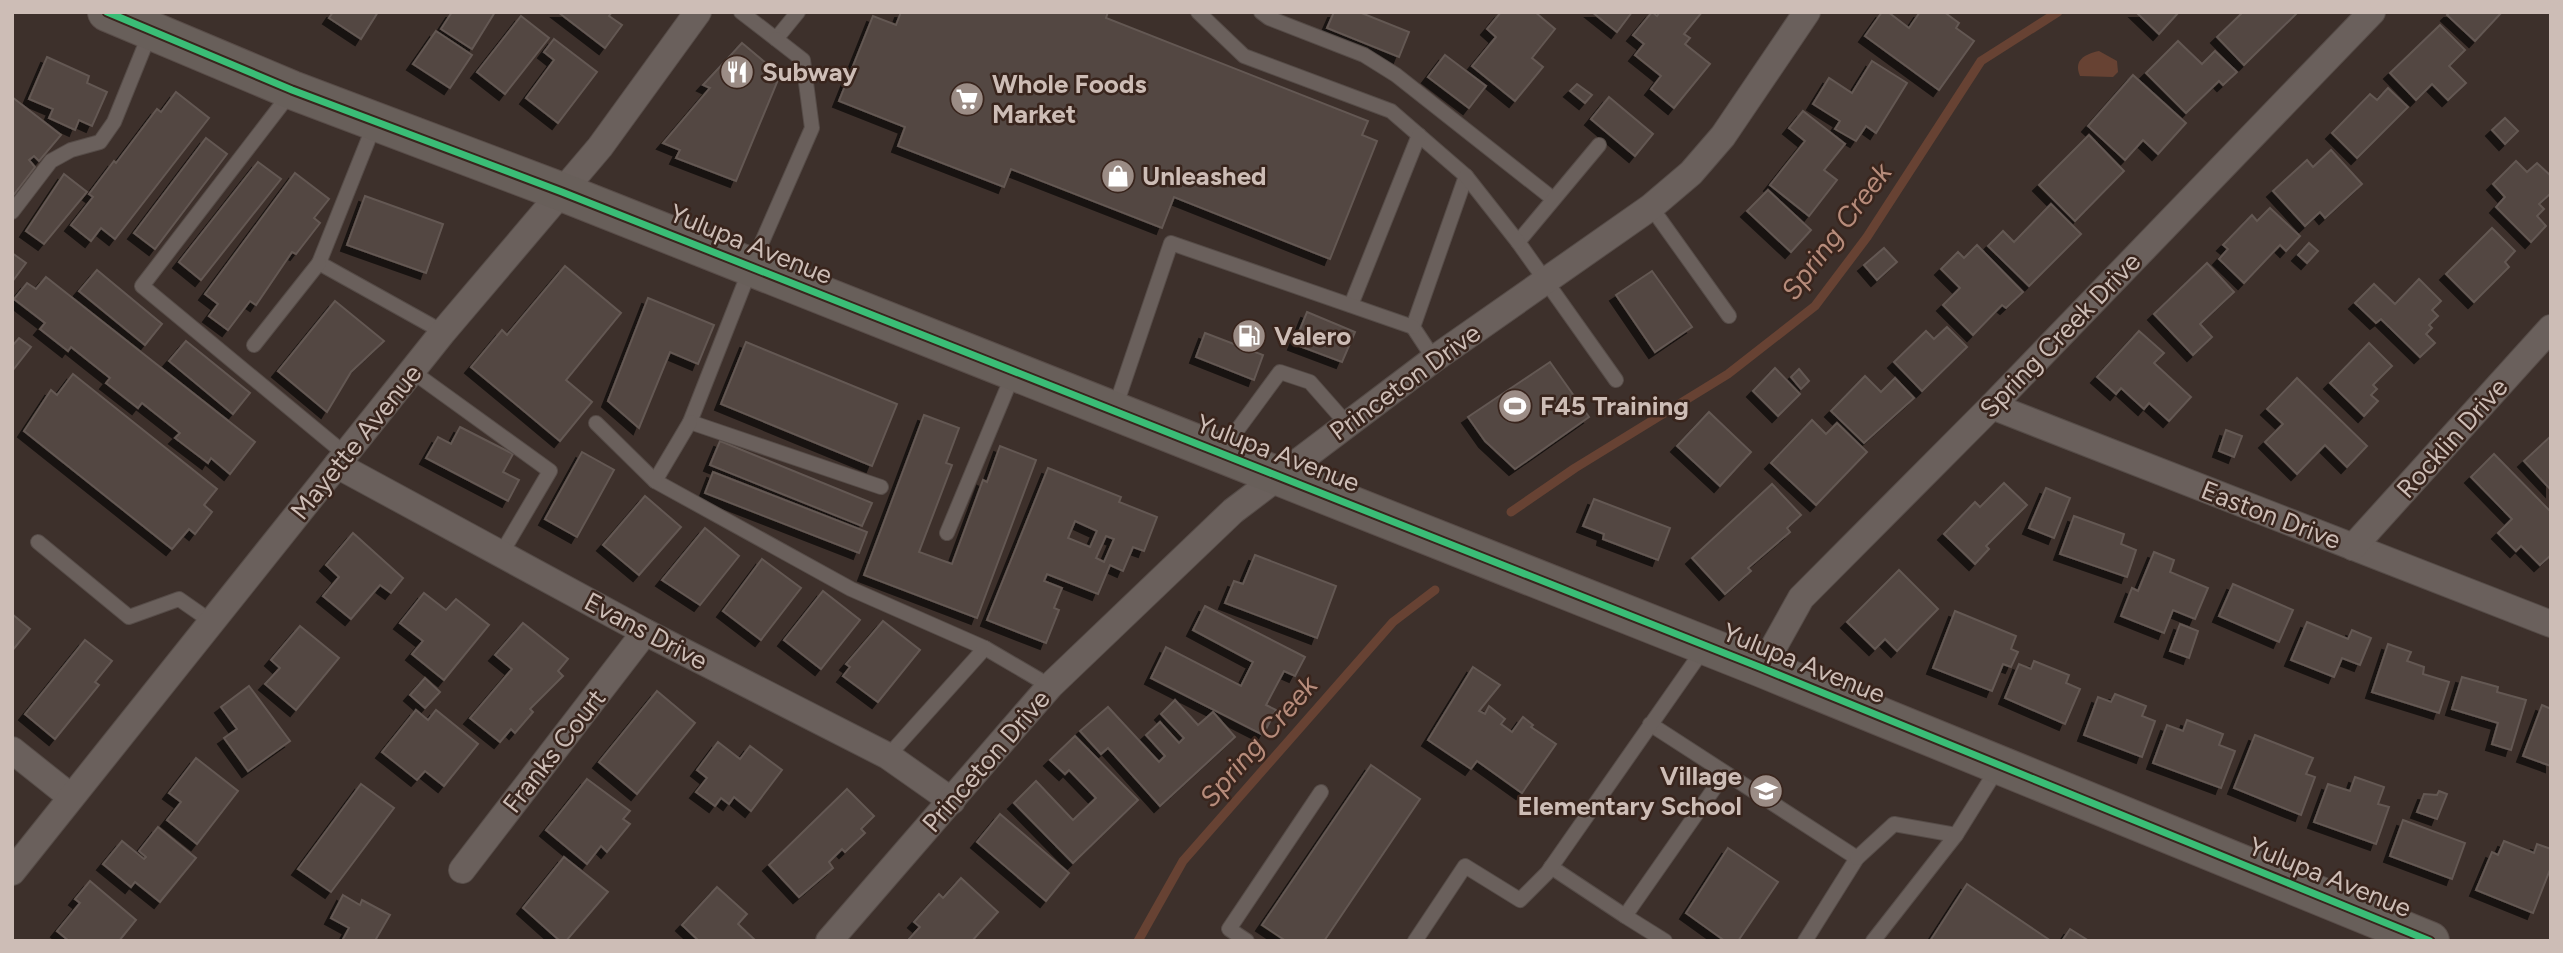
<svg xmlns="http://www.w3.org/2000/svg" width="2563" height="953" viewBox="0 0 2563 953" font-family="Figtree,sans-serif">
<defs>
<filter id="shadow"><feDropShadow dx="-6" dy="6" stdDeviation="0" flood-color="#0009"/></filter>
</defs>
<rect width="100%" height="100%" fill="#3d302b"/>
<path fill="#674233" d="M2099,51L2117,61L2118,72L2113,77L2080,76C2073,60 2085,54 2099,51Z"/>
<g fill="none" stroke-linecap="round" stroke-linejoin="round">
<g stroke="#674233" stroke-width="9">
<polyline points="1511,512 1575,468 1728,374 1815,306 1867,237 1981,61 2058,12"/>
<polyline points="1138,941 1183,861 1393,622 1435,590"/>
</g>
</g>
<g fill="#524642" stroke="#645853" stroke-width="2" fill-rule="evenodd" filter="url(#shadow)">
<polygon points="333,12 378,12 361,39 329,18"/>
<polygon points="452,12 495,12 472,49 441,29"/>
<polygon points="558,12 612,12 609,16 622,25 605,48"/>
<polygon points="901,12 1108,12 1106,18 1368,121 1362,135 1377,141 1330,259 1174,197 1162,228 1011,169 1004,187 898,146 905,127 839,101 873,16 896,25"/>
<polygon points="1334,12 1359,12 1409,32 1399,57 1327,28"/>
<polygon points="1501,12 1535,12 1555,29 1532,58 1543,67 1515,101 1472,66 1496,37 1487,29"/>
<polygon points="1592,12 1632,12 1617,32"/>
<polygon points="1652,12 1657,16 1660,12 1702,12 1684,34 1690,38 1685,44 1710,64 1674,108 1651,89 1661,76 1635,55 1644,44 1633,35"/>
<polygon points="1882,12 1888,12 1909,28 1920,12 1944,12 1959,23 1956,28 1974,41 1939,90 1865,36"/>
<polygon points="2136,12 2179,12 2159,34"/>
<polygon points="2243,12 2296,12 2297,13 2244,65 2217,37"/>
<polygon points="2450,12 2502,12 2475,41 2447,15"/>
<polygon points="521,16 549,38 505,94 477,72"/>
<polygon points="2440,25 2465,50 2449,66 2466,83 2448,100 2432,84 2416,100 2390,73"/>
<polygon points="436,31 472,55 450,88 413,64"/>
<polygon points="554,39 597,72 558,123 526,98 554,60 544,52"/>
<polygon points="2178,41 2202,64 2215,51 2237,72 2223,85 2219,81 2186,113 2146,73"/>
<polygon points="742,43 780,75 736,181 676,158 680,150 663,143 710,88 703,85"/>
<polygon points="1445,55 1486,86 1469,108 1428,77"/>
<polygon points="47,57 89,76 87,83 107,92 92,126 79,120 75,130 49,118 53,109 29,99"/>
<polygon points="1872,61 1907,83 1876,133 1866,126 1856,141 1835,129 1840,121 1813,104 1829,78 1852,93"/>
<polygon points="2133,75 2186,123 2158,154 2143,140 2125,160 2088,126"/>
<polygon points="1577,84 1592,95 1585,103 1570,91"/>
<polygon points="2388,88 2408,107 2357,158 2332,133 2370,94 2377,100"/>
<polygon points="176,92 209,118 115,239 101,228 91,241 71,225 93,197 89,194 114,161 116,163 157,109 161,112"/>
<polygon points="12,97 61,135 39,161 34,156 29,160 35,167 12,197"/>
<polygon points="1609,97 1653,134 1635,156 1591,119"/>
<polygon points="1803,111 1845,144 1824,170 1837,180 1809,216 1770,185 1805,141 1789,128"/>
<polygon points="2505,118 2518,131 2505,144 2492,130"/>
<polygon points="2089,135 2124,171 2075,221 2039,185"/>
<polygon points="206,138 227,154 155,249 134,233"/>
<polygon points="2331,150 2362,184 2325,218 2320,212 2305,226 2273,191 2307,160 2313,167"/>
<polygon points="2516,161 2527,172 2537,163 2551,176 2551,193 2539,204 2544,209 2537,216 2546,226 2531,242 2496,207 2505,197 2493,184"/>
<polygon points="258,162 281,179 201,280 179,262"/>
<polygon points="295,173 329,199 314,218 320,223 296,254 292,252 256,305 250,301 228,330 209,316 218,304 205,294"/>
<polygon points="64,174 87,192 44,244 26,231"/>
<polygon points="1768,190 1811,230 1791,252 1747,211"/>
<polygon points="365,196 443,224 426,273 347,245"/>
<polygon points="2051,204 2081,234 2029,286 1988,246 2003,231 2014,242"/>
<polygon points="2270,208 2300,236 2286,251 2280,245 2244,283 2219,259 2228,249 2223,245 2252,215 2257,221"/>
<polygon points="2492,228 2515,251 2505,262 2509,267 2474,302 2446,274"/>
<polygon points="2309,243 2318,251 2307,263 2298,255"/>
<polygon points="1977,245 2023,292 2006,308 2002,305 1973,335 1943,305 1960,288 1941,269 1958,252 1964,258"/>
<polygon points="1884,248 1897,262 1877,280 1864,265"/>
<polygon points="12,253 26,263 12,282"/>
<polygon points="2207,263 2234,292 2200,324 2212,337 2193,355 2154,314"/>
<polygon points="565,266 621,313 566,380 592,402 560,441 471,367 502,330 507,335"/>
<polygon points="97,270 162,324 145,345 79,291"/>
<polygon points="1652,271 1692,327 1655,352 1616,295"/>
<polygon points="46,277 255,442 230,474 211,458 208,463 175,438 180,433 142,403 138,408 106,383 110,378 71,347 68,351 40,329 45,323 14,299 27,283 36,289"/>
<polygon points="2419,279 2441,301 2432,310 2438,316 2429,325 2432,328 2426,334 2435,343 2420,357 2381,319 2376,323 2355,303 2374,284 2395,304"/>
<polygon points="648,298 714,325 698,364 670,352 639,428 608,401"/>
<polygon points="335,301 384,341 351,372 327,412 278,371"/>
<polygon points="1307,312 1355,332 1342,362 1294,344"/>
<polygon points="1947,327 1967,347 1922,391 1894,362 1926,331 1934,339"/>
<polygon points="2139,331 2164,353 2154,363 2191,397 2169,421 2149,403 2144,409 2121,388 2116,394 2097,377"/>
<polygon points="1205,333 1263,355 1254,380 1196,357"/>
<polygon points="19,338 31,347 13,370 12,346"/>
<polygon points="186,341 250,393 233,414 169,361"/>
<polygon points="746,342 897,404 872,466 721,404"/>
<polygon points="2369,343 2392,366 2373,385 2377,389 2371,395 2378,401 2364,416 2330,383"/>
<polygon points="1550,362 1589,417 1515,469 1485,441 1468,417"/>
<polygon points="1775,368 1800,394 1778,416 1753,391"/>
<polygon points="1799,369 1809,381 1801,389 1791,377"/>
<polygon points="73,374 217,489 204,505 212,512 195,534 189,529 172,549 24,431 51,390 57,395"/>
<polygon points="1865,376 1881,392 1895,378 1914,398 1864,443 1831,411"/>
<polygon points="2297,378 2367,446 2347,467 2325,445 2297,474 2265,442 2283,424 2267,409"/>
<polygon points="1709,412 1751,452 1720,486 1677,446"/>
<polygon points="924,415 959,428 946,463 952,465 919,552 952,564 983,480 987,482 1000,446 1036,460 977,618 864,575"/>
<polygon points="1812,420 1826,434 1837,423 1867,452 1816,505 1771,463"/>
<polygon points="460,427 513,454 503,472 519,480 508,501 426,458 438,437 451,444"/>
<polygon points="2226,430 2242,436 2234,457 2219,451"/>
<polygon points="2551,436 2551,490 2524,461"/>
<polygon points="720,441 872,503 862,526 710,465"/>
<polygon points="582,452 614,470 577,537 545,519"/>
<polygon points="2494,454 2551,512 2551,555 2540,565 2521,546 2516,551 2498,533 2512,519 2471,477"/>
<path d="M1048,468L1121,497L1119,502L1157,517L1144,551L1133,547L1123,571L1110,565L1098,594L1047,574L1044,581L1062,588L1054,608L1059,610L1046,643L987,620ZM1075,521L1097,531L1090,547L1068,538ZM1106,536L1114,539L1104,562L1096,558Z"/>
<polygon points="713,472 867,532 859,553 705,493"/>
<polygon points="2004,483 2027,505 1986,546 1989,549 1975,564 1944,534 1975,502 1980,507"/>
<polygon points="1772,484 1801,515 1787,528 1790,532 1748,568 1751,571 1725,594 1692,558"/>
<polygon points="2046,488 2070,498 2054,538 2029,528"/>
<polygon points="645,496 681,527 639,575 603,545"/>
<polygon points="1594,499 1670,528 1658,560 1603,539 1604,534 1583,526"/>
<polygon points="2074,516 2124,534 2121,544 2136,550 2127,577 2060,554"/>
<polygon points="705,528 739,556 700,605 662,580"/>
<polygon points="353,533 403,578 391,593 380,585 351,619 323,596 339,577 326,565"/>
<polygon points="2154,552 2174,560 2170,572 2208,588 2195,619 2173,610 2164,633 2121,616 2132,588 2138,591"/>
<polygon points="1255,555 1336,586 1317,638 1225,603 1234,581 1243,584"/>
<polygon points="762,559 801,588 761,640 723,611"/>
<polygon points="1899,570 1938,609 1897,651 1885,639 1875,649 1847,622"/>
<polygon points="2233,584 2293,610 2279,642 2219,616"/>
<polygon points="823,591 860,620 821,669 784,640"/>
<polygon points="424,593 446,610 456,599 489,625 444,680 412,654 423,641 400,623"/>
<polygon points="1205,606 1305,657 1295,676 1284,671 1266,705 1276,710 1263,735 1151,678 1166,647 1241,686 1253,662 1193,630"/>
<polygon points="1955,611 2016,636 2011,649 2018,652 2011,667 2003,664 1992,691 1933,668"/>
<polygon points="12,614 30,629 12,651"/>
<polygon points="883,621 920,650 878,702 843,676 850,667 846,664"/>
<polygon points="2307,622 2348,639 2352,630 2371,638 2360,665 2342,658 2334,677 2291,660"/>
<polygon points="523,623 568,659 558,671 563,676 530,709 533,712 515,733 511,729 500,742 470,718 512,669 495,655"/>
<polygon points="2180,624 2198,631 2189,658 2170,651"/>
<polygon points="300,626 339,658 296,710 265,684 280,668 271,660"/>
<polygon points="85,640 112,661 95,682 99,685 55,739 25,714"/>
<polygon points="2388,644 2411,652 2407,661 2424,667 2423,674 2449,682 2439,713 2372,692"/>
<polygon points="2034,661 2069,675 2066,683 2080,689 2065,724 2005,698 2019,664 2031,669"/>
<polygon points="1473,667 1500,685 1479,711 1485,714 1489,706 1505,719 1501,724 1512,732 1523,717 1533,725 1531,727 1556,744 1522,793 1477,761 1471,769 1428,740"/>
<polygon points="2462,677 2498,687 2497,692 2526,700 2511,750 2492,744 2498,723 2452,709"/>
<polygon points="425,678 440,692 425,708 410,695"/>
<polygon points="249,686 290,741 248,771 224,738 237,729 221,707"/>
<polygon points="657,691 695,723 637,794 599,762"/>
<polygon points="2115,694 2146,706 2142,716 2155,721 2142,757 2084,735 2098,697 2111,702"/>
<polygon points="1175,700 1198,725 1213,712 1235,737 1160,806 1108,748 1101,754 1080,731 1108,707 1159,762 1165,756 1146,735 1160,722 1179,743 1184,738 1161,714"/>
<polygon points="2542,705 2551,709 2551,766 2523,756"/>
<polygon points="416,710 428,720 436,710 478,744 444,786 425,771 417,780 382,752"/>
<polygon points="2187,720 2223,734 2219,745 2235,751 2221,788 2153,763 2167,725 2183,731"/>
<polygon points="2255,735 2313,758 2306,774 2315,777 2301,815 2234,788"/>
<polygon points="1075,736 1138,800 1073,863 1014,803 1036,781 1073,820 1096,798 1069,770 1065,774 1050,760"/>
<polygon points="718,742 740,759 750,746 782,770 751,811 734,797 729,804 721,798 715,806 696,792 707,778 697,770"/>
<polygon points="196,758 238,791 197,844 167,820 181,802 169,793"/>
<polygon points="1371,765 1420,799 1324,941 1286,941 1262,925"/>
<polygon points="2355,777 2384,787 2378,804 2389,807 2376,844 2314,822 2328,784 2350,791"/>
<polygon points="587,779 630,811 623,819 630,824 607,852 601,846 587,864 546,830"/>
<polygon points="361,784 394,808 331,892 298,869"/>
<polygon points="847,789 874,816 861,829 865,833 845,852 842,849 829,862 833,868 799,897 769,865"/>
<polygon points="2439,791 2447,794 2437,819 2417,812 2424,794 2437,795"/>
<polygon points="1000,814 1069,873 1046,901 977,842"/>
<polygon points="2403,820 2465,843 2452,879 2390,856"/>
<polygon points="158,827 196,858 160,902 135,882 131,887 103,864 122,841 144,859 146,857 139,851"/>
<polygon points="2504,841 2534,853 2537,844 2551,849 2551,867 2533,913 2476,890 2492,852 2498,855"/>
<polygon points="1728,848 1778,882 1738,941 1725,941 1686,913"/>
<polygon points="564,857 608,892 566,941 560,941 523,908"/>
<polygon points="961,878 998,912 972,941 907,941 920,927 914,922 939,894 943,898"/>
<polygon points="90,881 136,920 119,941 69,941 57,931 80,903 75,899"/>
<polygon points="1967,884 2051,941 1930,941"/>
<polygon points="717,887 747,914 738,924 756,941 699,941 682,925"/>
<polygon points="343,895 360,905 362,900 390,915 376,939 379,941 342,941 349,928 331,918"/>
<polygon points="2070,929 2089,941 2062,941"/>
</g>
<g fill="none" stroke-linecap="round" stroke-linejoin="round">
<g stroke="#564c48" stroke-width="16">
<g id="lane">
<polyline points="741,12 776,39 798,12"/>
<polyline points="1198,12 1244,56 1391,111 1466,176 1413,327 1434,359"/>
<polyline points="1261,12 1269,18 1364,55 1396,75 1552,198"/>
<polyline points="776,39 803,60 812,128 751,267 690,422 881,487"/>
<polyline points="292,91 142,286 345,454"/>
<polyline points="375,123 319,263 443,332"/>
<polyline points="1599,145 1518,242 1616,380"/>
<polyline points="1466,176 1518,242"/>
<polyline points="1651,207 1729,316"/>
<polyline points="12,212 51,161 71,150 100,142 114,122 150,33"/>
<polyline points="1351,305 1419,135"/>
<polyline points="254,345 319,263"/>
<polyline points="413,372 550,471 501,554"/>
<polyline points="1114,411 1171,243 1413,327"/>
<polyline points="690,422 655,481 851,589 985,648 1050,686"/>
<polyline points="596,423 655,481"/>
<polyline points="1221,452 1280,372 1310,382 1347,424"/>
<polyline points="947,533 1014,372"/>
<polyline points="38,542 129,617 179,599 212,622"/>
<polyline points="1650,724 1857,858 1805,941"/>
<polyline points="888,756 985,648"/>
<polyline points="1857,858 1894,824 1956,835"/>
<polyline points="1551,867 1625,916 1725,773"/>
<polyline points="1625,916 1665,941"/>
<polyline points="1247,941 1229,929 1321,792"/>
<polyline points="1415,941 1465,866 1520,900 1547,873 1705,647"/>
<polyline points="1873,941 1956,835 1999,766"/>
</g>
</g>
<g stroke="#564c48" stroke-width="28">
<g id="street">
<polyline points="1992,406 2551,624"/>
<polyline points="337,465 645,632 888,756 952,801"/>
<polyline points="2353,547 2551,328"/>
<polyline points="1762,668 1801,598 1992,406 2372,12"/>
<polyline points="12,750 71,797"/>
<polyline points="462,870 645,632"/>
<polyline points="12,872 443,332 600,147 698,12"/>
<polyline points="829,941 1050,686 1233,511 1434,359 1651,207 1691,173 1723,136 1807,12"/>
</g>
</g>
<g stroke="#594d49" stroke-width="40">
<polyline id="secondary" points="107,12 292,90 562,192 1762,668 2430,941"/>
</g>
<use href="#lane" stroke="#6a605c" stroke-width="14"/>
<use href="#street" stroke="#6a605c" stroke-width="26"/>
<use href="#secondary" stroke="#685f5a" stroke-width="38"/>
<g stroke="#39251d" stroke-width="11">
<polyline id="cycleway" points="107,12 292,90 562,192 1762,668 2430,941"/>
</g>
<use href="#cycleway" stroke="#3abd76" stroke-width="7"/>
</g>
<defs>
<g id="restaurant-disc" transform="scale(1.75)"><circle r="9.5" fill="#9b8c85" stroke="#39251d"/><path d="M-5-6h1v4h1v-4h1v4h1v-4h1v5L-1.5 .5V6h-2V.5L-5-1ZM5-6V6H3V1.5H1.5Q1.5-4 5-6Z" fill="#fff"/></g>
<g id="supermarket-disc" transform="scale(1.75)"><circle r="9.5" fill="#9b8c85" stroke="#39251d"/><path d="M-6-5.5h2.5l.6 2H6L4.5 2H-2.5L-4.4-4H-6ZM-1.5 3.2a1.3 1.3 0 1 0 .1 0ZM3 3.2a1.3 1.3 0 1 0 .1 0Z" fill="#fff"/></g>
<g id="shop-disc" transform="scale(1.75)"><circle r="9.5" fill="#9b8c85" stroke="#39251d"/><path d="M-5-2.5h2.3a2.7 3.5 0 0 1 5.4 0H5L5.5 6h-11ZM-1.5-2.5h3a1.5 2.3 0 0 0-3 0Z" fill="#fff"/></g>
<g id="fuel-disc" transform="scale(1.75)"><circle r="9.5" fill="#9b8c85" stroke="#39251d"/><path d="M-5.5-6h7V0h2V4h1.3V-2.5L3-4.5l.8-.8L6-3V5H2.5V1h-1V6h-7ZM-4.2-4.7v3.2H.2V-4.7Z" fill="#fff"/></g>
<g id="stadium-disc" transform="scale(1.75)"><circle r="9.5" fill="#9b8c85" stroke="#39251d"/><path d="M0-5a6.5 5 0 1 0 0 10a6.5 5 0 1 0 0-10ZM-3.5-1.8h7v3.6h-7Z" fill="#fff"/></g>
<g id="school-disc" transform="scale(1.75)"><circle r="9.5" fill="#9b8c85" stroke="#39251d"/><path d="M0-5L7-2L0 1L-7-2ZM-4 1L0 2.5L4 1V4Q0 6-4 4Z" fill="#fff"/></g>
</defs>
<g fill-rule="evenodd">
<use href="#restaurant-disc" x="737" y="72"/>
<use href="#supermarket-disc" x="967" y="99"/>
<use href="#shop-disc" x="1118" y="176"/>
<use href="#fuel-disc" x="1249" y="336"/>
<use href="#stadium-disc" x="1515" y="406"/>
<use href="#school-disc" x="1766" y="791"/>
</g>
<g text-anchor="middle" stroke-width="5" stroke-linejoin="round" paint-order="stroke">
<g font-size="26" font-weight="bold" fill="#cdbdb6" stroke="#39251d" text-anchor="start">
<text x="762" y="81">Subway</text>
<text x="992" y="93">Whole Foods<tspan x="992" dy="30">Market</tspan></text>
<text x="1142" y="185">Unleashed</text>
<text x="1274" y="345">Valero</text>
<text x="1540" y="415">F45 Training</text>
<text x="1742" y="785" text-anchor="end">Village<tspan x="1742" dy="30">Elementary School</tspan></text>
</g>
<g font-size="26" fill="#cdbdb6" stroke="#39251d">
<text transform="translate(751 244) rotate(22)" y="9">Yulupa Avenue</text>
<text transform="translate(2060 335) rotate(-46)" y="9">Spring Creek Drive</text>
<text transform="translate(1405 382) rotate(-36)" y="9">Princeton Drive</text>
<text transform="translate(2452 438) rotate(-48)" y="9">Rocklin Drive</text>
<text transform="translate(356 442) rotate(-51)" y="9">Mayette Avenue</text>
<text transform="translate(1278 453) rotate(21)" y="9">Yulupa Avenue</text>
<text transform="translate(2271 515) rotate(21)" y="9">Easton Drive</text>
<text transform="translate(646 631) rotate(28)" y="9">Evans Drive</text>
<text transform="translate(1804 663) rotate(22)" y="9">Yulupa Avenue</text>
<text transform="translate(554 751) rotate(-52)" y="9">Franks Court</text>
<text transform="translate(986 761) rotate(-49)" y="9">Princeton Drive</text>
<text transform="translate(2330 877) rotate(22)" y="9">Yulupa Avenue</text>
</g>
<g font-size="28" font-style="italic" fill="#b78c7b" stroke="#39251d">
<text transform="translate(1836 231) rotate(-53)" y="10">Spring Creek</text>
<text transform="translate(1258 741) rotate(-49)" y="10">Spring Creek</text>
</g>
</g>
<rect width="2563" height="953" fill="none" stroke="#cdbdb6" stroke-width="28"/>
</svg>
